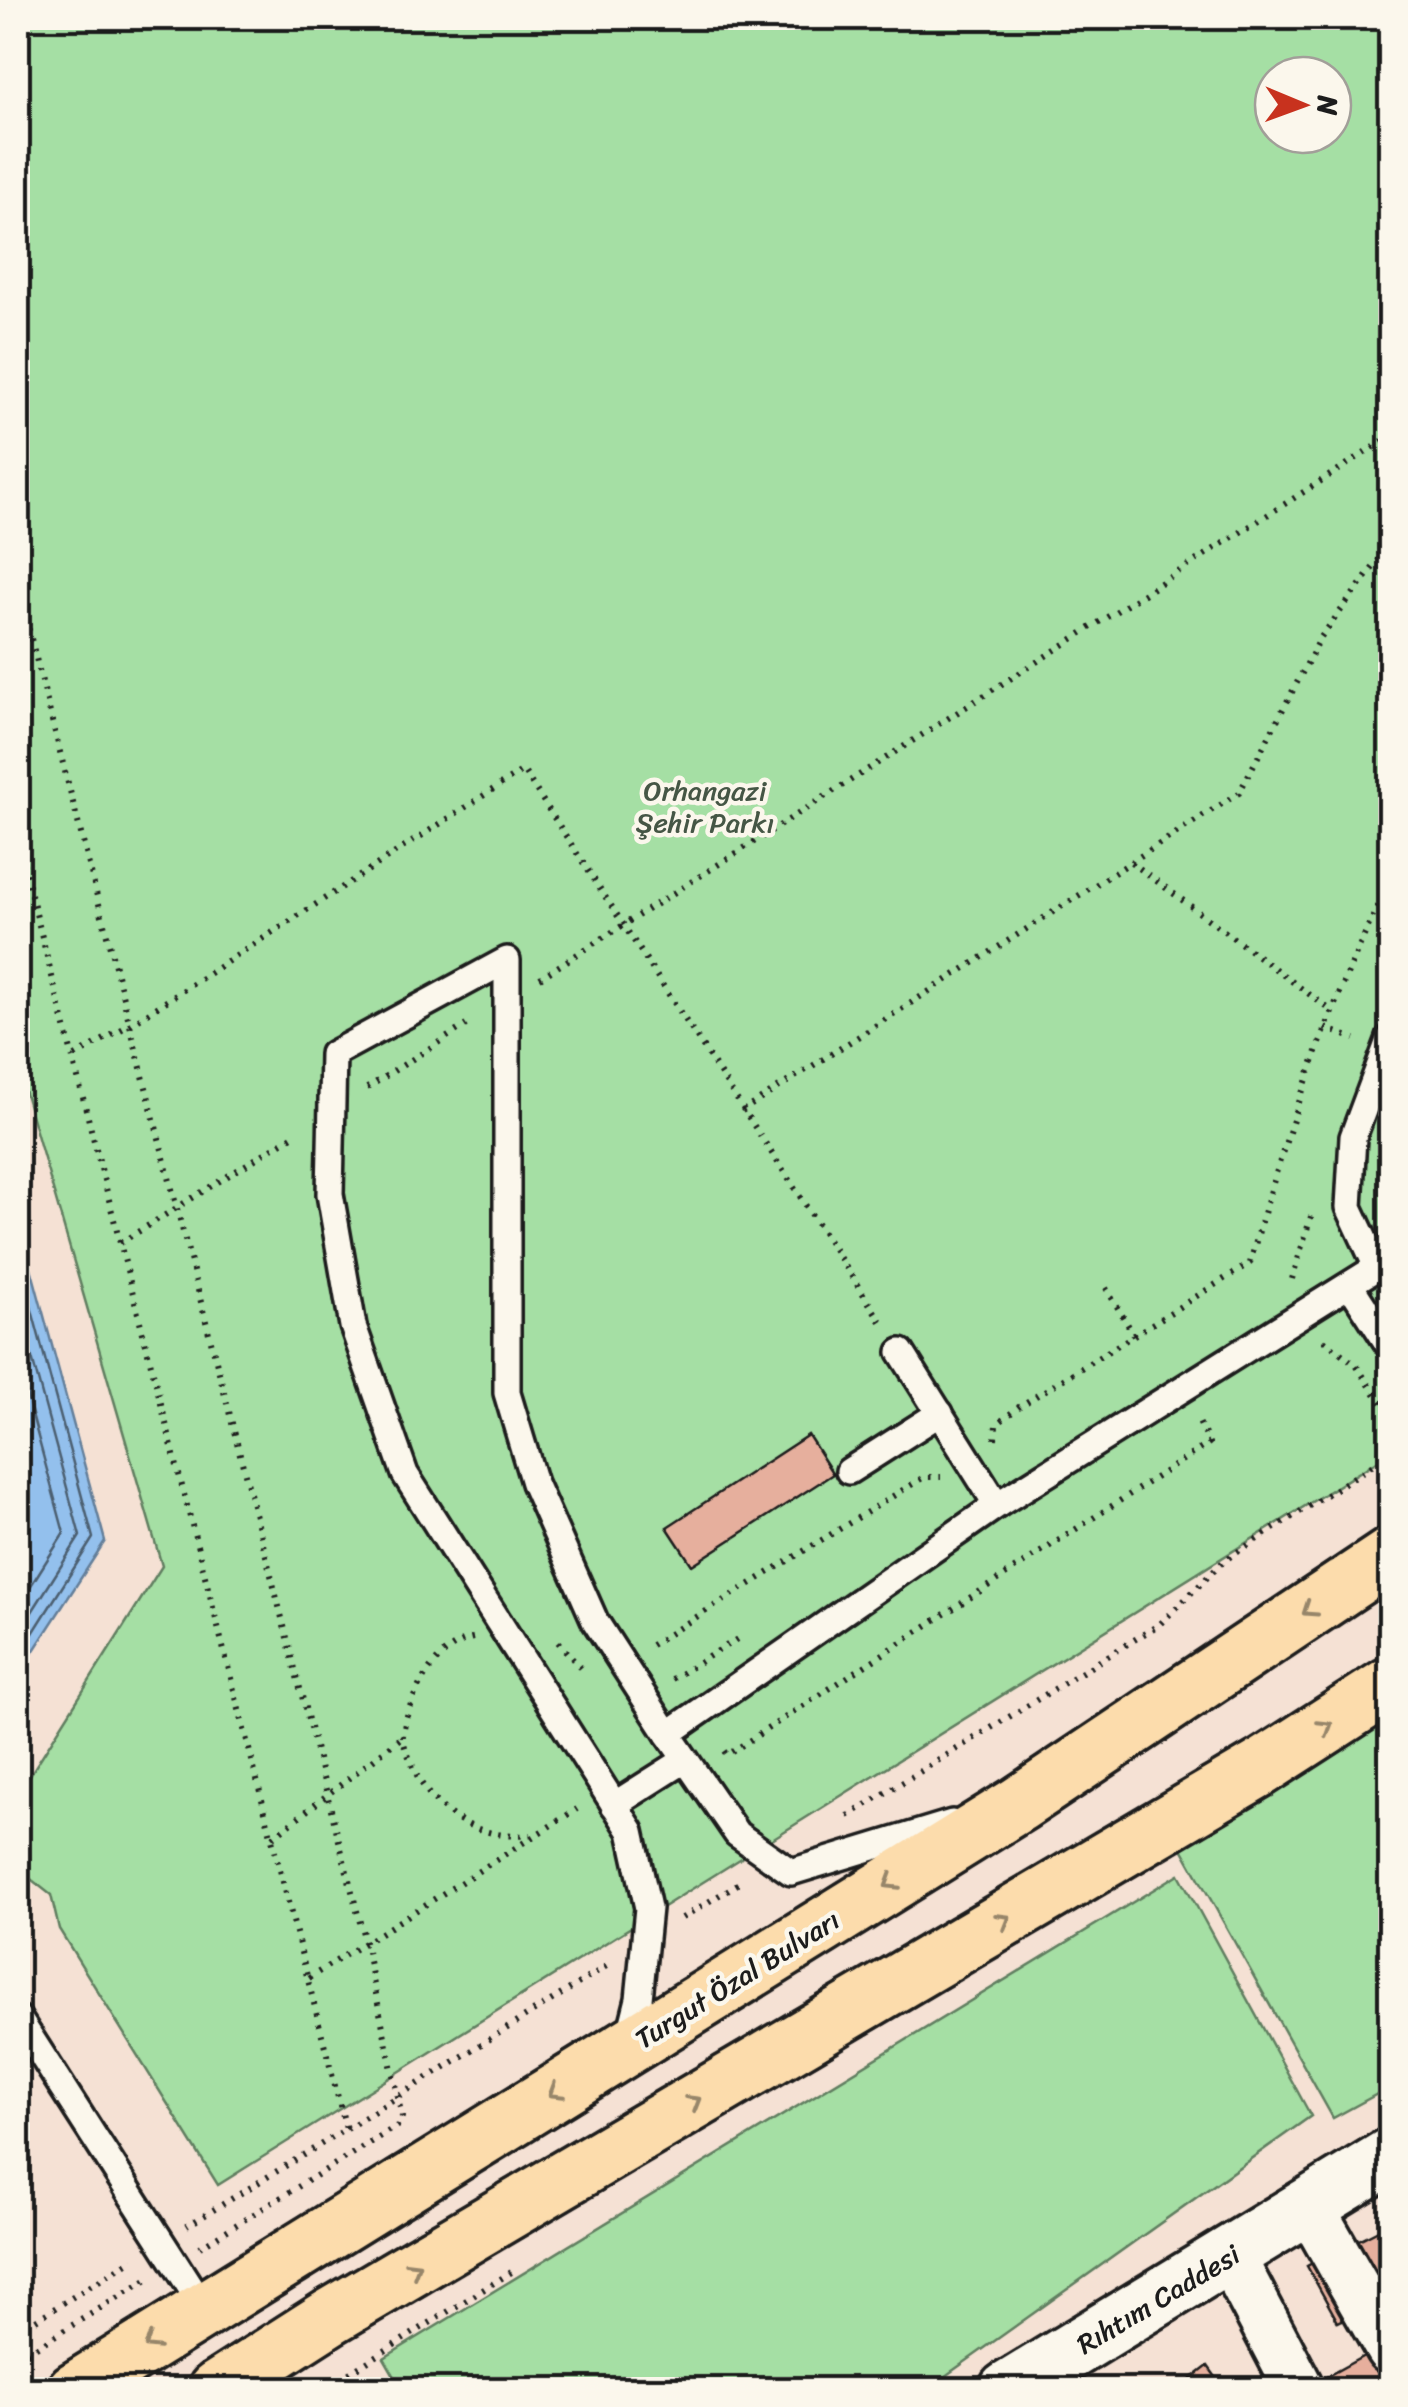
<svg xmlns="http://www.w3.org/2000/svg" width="1408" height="2407" viewBox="0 0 1408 2407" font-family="Sriracha,sans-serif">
<rect width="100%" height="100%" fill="#f5e1d4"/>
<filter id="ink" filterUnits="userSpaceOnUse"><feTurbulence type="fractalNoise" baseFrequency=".01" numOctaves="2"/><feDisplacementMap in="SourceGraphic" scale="20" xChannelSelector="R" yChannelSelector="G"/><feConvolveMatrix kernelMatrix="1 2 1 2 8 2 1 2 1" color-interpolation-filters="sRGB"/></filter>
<g filter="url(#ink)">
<g fill="#a5dfa4" stroke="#607e60" stroke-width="2.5" fill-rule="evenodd">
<path d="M18,18H1390V1453L218,2185L59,1929L51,1895L18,1869V1794L162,1566L18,1069ZM1273,75H1333V135H1273Z"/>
<polygon points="1390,1711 1390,2087 1333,2118 1178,1841"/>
<polygon points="1179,1874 1311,2116 927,2389 402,2389 384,2358"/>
</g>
<polygon fill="#93c0ed" stroke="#637e99" stroke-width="2.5" points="18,1220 105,1541 18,1675"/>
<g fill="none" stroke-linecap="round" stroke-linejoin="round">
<g stroke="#4c5e70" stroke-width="2.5">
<polyline points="18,1258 93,1538 18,1657"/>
<polyline points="18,1306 80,1536 18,1634"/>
<polyline points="18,1363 64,1533 18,1606"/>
</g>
</g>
<g fill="#e6af9d" stroke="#1c1c1c" stroke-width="2.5">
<polygon points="808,1435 833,1474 692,1565 667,1527"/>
<polygon points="1390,2224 1390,2275 1375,2283 1355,2242"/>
<polygon points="1329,2254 1360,2311 1338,2322 1307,2266"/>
<polygon points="1384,2345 1390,2359 1390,2380 1374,2390 1319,2390 1315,2383"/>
<polygon points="1208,2366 1225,2390 1177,2390"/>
</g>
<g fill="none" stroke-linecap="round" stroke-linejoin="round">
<g stroke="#1c1c1c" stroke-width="32">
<g id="service">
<polyline points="1377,1267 1349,1207 1353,1137 1390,1038"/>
<polyline points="1350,1285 1390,1347"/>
<polyline points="901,1352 997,1505"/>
<polyline points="849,1471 940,1413"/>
<polyline points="668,1734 997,1505 1390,1259"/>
<polyline points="614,1805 685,1760"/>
<polyline points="18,2018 205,2310"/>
<polyline points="628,2043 639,1999 648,1908 631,1831 405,1474 353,1326 330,1194 333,1054 507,960 507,1393 534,1483 595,1621 668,1734 737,1834 791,1872 952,1823"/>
</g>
</g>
<g stroke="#1c1c1c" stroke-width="55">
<g id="minor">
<polyline points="1310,2208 1390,2349"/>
<polyline points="1230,2256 1300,2390"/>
</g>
</g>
<g stroke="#1c1c1c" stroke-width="62">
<polyline id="tertiary" points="1007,2390 1390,2156"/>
</g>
<g stroke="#1c1c1c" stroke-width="62">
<g id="trunk">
<polyline points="75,2390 1019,1804 1390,1556"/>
<polyline points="216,2390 330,2317 1261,1768 1390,1685"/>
</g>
</g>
<g stroke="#1c1c1c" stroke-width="6" stroke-dasharray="2.5 8" stroke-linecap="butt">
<polyline points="18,588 365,1942 402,2117 397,2126 200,2247"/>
<polyline points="18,843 346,2129 187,2226"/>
<polyline points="1131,862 1332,1011"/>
<polyline points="540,978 1390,437"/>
<polyline points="1325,1028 1355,1039"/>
<polyline points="75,1056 131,1024 523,770 884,1326"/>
<polyline points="367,1088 466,1025"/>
<polyline points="742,1111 1239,793 1321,637 1390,545"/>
<polyline points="120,1243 297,1133"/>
<polyline points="1292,1279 1313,1210"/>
<polyline points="1106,1288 1134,1335"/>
<polyline points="1324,1340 1356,1365 1390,1416"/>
<path d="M995,1439L996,1425L1020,1406L1250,1263C1286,1132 1329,1004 1390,881"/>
<path d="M473,1638C435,1645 407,1699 403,1735C402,1743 409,1756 412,1764C430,1812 480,1841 530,1835"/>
<polyline points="558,1642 583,1671"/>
<polyline points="651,1645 924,1477 941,1477"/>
<polyline points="672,1679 742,1636"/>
<polyline points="724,1751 727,1755 1209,1443 1197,1418"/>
<polyline points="848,1816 1160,1624 1225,1560 1390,1454 1390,1447"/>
<polyline points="273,1837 402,1737"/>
<polyline points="682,1918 744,1880"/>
<polyline points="309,1978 577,1809"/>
<polyline points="346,2129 608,1965"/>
<polyline points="18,2331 134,2259"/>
<polyline points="18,2358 147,2280"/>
<polyline points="322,2390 518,2268"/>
</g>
<use href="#service" stroke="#fbf7ec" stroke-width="25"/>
<use href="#minor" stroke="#fbf7ec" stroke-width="48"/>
<use href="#tertiary" stroke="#fbf7ec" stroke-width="55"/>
<use href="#trunk" stroke="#fcdcac" stroke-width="55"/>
</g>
<defs><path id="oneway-chevron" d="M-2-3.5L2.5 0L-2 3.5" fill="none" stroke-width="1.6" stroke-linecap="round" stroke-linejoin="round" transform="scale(2.5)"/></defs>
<g stroke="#97866b">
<use href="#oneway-chevron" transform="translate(1309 1610) rotate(146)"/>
<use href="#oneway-chevron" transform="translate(1326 1727) rotate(-32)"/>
<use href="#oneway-chevron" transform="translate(891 1883) rotate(148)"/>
<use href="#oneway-chevron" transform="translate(1004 1920) rotate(-31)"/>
<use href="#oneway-chevron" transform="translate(555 2092) rotate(148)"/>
<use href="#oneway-chevron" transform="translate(694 2102) rotate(-31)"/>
<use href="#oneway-chevron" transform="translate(414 2268) rotate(-31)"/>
<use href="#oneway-chevron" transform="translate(151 2343) rotate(148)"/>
</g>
</g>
<g text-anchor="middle" stroke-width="9" stroke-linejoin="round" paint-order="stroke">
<g font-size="28" fill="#455645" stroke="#fbf7ec">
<text x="705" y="800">Orhangazi<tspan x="705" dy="32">Şehir Parkı</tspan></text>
</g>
<g font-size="28" fill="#1c1c1c" stroke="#fbf7ec">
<text transform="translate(737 1979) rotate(-32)" y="10">Turgut Özal Bulvarı</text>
<text transform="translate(1158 2299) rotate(-31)" y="10">Rıhtım Caddesi</text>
</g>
</g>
<rect width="1408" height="2407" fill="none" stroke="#fbf7ec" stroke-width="60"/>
<rect x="30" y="30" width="1348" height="2347" fill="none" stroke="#1c1c1c" stroke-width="4" filter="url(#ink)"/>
<g transform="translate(1303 105) rotate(91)"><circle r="48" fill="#fbf7ec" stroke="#a29f99" stroke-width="2.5"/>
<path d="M0-8L18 38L0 25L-18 38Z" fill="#c8321e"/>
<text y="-15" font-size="28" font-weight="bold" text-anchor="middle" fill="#1c1c1c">N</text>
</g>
</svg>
